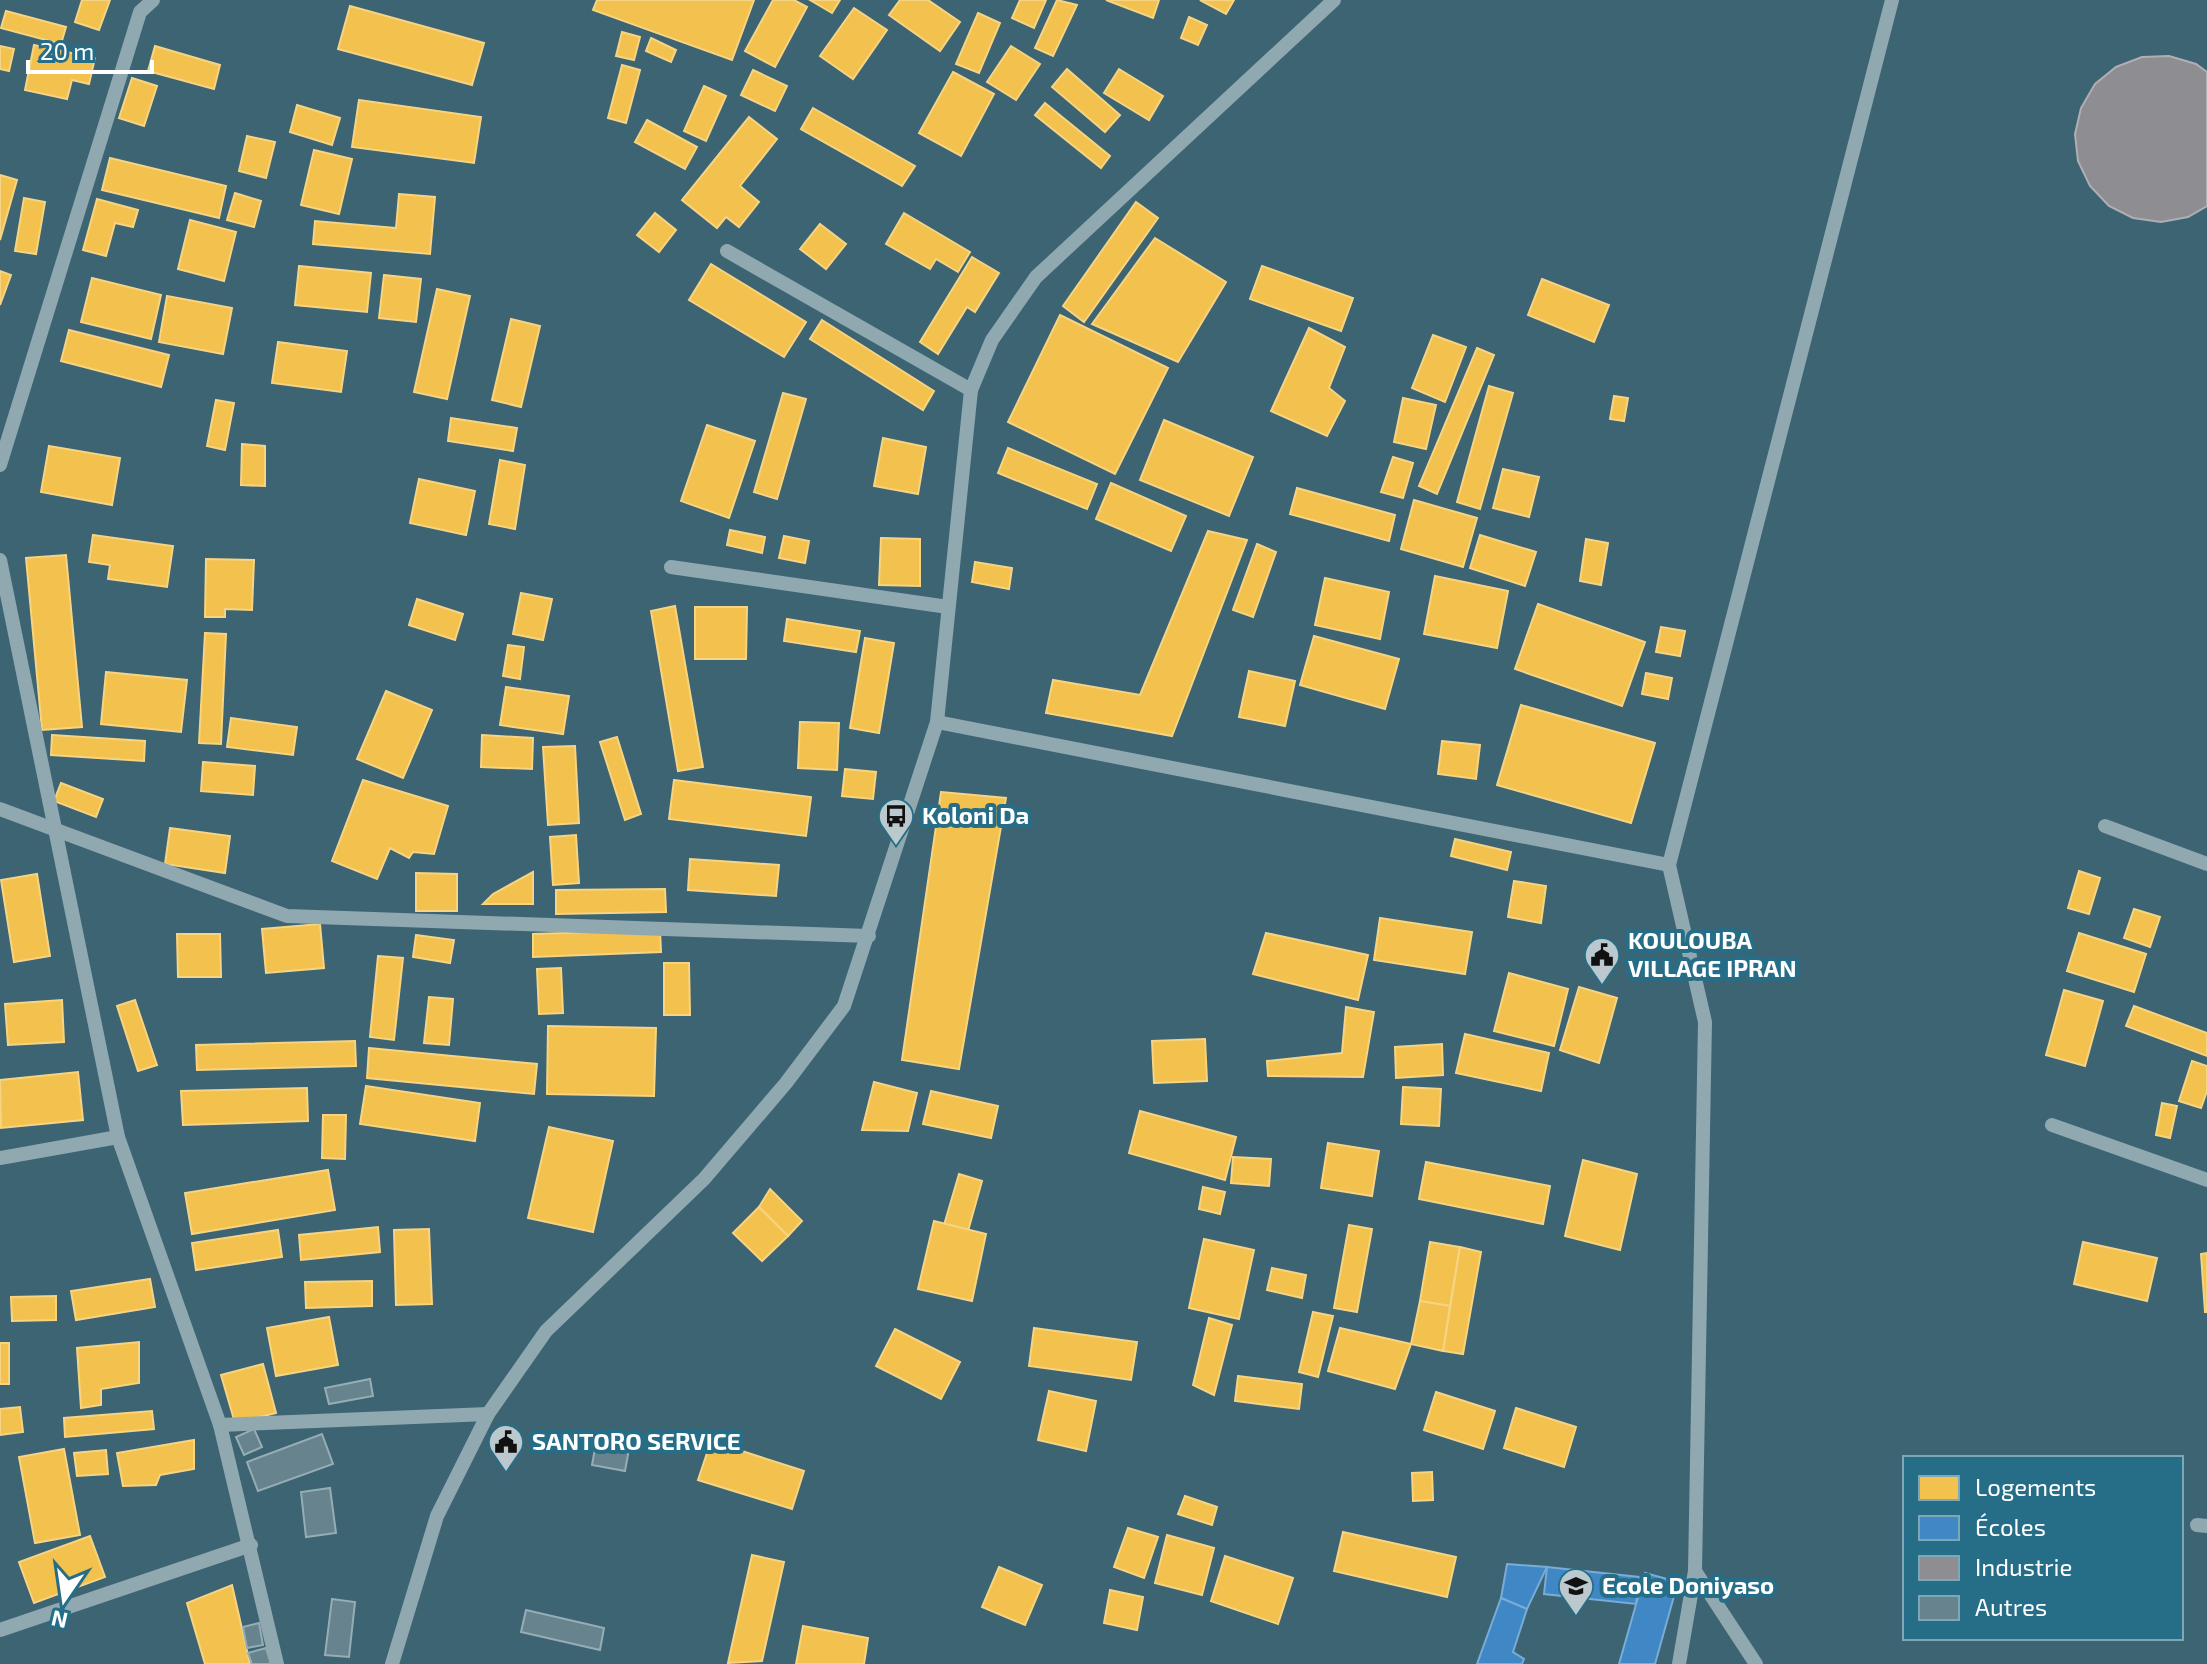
<svg xmlns="http://www.w3.org/2000/svg" width="2207" height="1664" viewBox="0 0 2207 1664" font-family="'Exo 2',sans-serif">
<rect width="100%" height="100%" fill="#3c6472"/>
<g fill="#f2c14e" stroke="#f6d483" stroke-width="2">
<polygon points="82,0 110,0 99,30 75,22"/>
<polygon points="597,0 754,0 732,60 593,10"/>
<polygon points="773,0 794,0 807,7 775,67 745,51"/>
<polygon points="810,0 840,0 832,13"/>
<polygon points="900,0 928,0 960,22 940,51 889,15"/>
<polygon points="1020,0 1046,0 1034,28 1012,18"/>
<polygon points="1057,0 1077,5 1053,56 1035,48"/>
<polygon points="1106,0 1159,0 1153,18"/>
<polygon points="1200,0 1234,0 1226,14"/>
<polygon points="350,6 484,43 472,85 338,49"/>
<polygon points="854,8 887,30 853,79 820,56"/>
<polygon points="6,11 66,27 61,44 1,28"/>
<polygon points="978,13 1000,23 979,73 956,64"/>
<polygon points="1189,17 1207,25 1198,45 1181,38"/>
<polygon points="622,32 640,37 634,60 616,56"/>
<polygon points="651,38 676,50 671,62 646,51"/>
<polygon points="34,45 95,58 89,84 72,80 67,99 25,90"/>
<polygon points="0,46 14,49 9,71 0,69"/>
<polygon points="155,46 220,65 214,89 148,71"/>
<polygon points="1011,46 1040,64 1016,100 987,82"/>
<polygon points="622,65 640,70 626,123 608,118"/>
<polygon points="1067,69 1120,115 1105,132 1052,87"/>
<polygon points="1119,69 1163,96 1149,120 1104,93"/>
<polygon points="753,70 787,86 775,111 741,95"/>
<polygon points="953,72 994,94 961,156 919,133"/>
<polygon points="132,78 157,86 144,126 119,118"/>
<polygon points="704,86 726,96 706,141 684,131"/>
<polygon points="359,100 481,117 474,163 352,147"/>
<polygon points="1045,103 1110,156 1101,168 1035,115"/>
<polygon points="297,105 340,118 332,145 290,132"/>
<polygon points="813,108 915,166 902,186 801,129"/>
<polygon points="749,117 777,139 740,186 759,202 739,227 726,217 717,228 682,200"/>
<polygon points="647,120 697,147 685,169 635,142"/>
<polygon points="247,136 275,142 266,178 239,171"/>
<polygon points="314,150 352,159 339,214 301,205"/>
<polygon points="110,158 226,186 219,218 102,190"/>
<polygon points="0,175 17,180 0,240"/>
<polygon points="235,193 261,201 254,227 227,220"/>
<polygon points="399,194 435,197 430,254 313,244 315,221 396,228"/>
<polygon points="24,198 45,202 36,254 15,251"/>
<polygon points="97,199 138,210 133,227 115,223 106,256 83,250"/>
<polygon points="1136,202 1158,218 1084,322 1063,306"/>
<polygon points="655,213 676,230 659,252 637,235"/>
<polygon points="904,213 970,252 958,272 936,259 930,269 886,244"/>
<polygon points="190,220 236,232 224,281 178,269"/>
<polygon points="820,224 846,244 826,269 800,249"/>
<polygon points="1155,238 1226,282 1178,362 1092,324"/>
<polygon points="972,257 999,273 975,312 967,307 938,354 920,342"/>
<polygon points="711,264 806,322 784,357 689,300"/>
<polygon points="299,266 371,273 367,312 295,305"/>
<polygon points="1262,266 1353,298 1341,331 1250,299"/>
<polygon points="0,271 11,275 0,305"/>
<polygon points="384,275 421,279 416,322 379,318"/>
<polygon points="92,278 161,295 151,339 81,322"/>
<polygon points="1542,279 1609,305 1594,342 1528,315"/>
<polygon points="437,289 470,296 447,399 414,392"/>
<polygon points="167,296 232,308 223,354 159,342"/>
<polygon points="1060,315 1168,368 1115,474 1008,422"/>
<polygon points="511,319 540,326 521,407 492,400"/>
<polygon points="822,320 934,391 923,410 810,339"/>
<polygon points="1309,328 1345,347 1329,388 1345,401 1327,436 1271,411"/>
<polygon points="69,330 169,355 161,387 61,361"/>
<polygon points="1433,335 1466,347 1445,402 1412,388"/>
<polygon points="278,342 347,351 341,392 272,383"/>
<polygon points="1477,348 1494,355 1437,494 1419,486"/>
<polygon points="1489,386 1513,393 1480,509 1457,502"/>
<polygon points="783,393 806,399 777,499 754,492"/>
<polygon points="1614,396 1628,398 1624,421 1610,419"/>
<polygon points="1403,398 1436,405 1426,449 1394,442"/>
<polygon points="216,400 234,403 225,450 207,446"/>
<polygon points="451,418 517,428 513,451 448,441"/>
<polygon points="1164,420 1253,457 1229,516 1140,480"/>
<polygon points="707,425 755,441 729,518 681,501"/>
<polygon points="883,438 926,447 918,494 874,486"/>
<polygon points="242,444 265,446 265,486 241,485"/>
<polygon points="49,446 120,458 112,505 41,492"/>
<polygon points="1008,448 1097,484 1087,509 998,473"/>
<polygon points="1393,457 1413,463 1403,498 1381,492"/>
<polygon points="500,460 525,465 515,529 489,524"/>
<polygon points="1503,469 1539,477 1529,517 1493,508"/>
<polygon points="419,479 475,491 466,535 410,523"/>
<polygon points="1111,483 1186,516 1171,551 1096,519"/>
<polygon points="1297,488 1395,515 1389,541 1290,514"/>
<polygon points="1414,500 1477,518 1463,567 1401,549"/>
<polygon points="730,530 765,537 762,553 727,545"/>
<polygon points="1208,531 1247,540 1172,736 1046,713 1053,680 1140,695"/>
<polygon points="93,535 173,546 167,587 108,579 110,565 89,562"/>
<polygon points="1480,535 1536,552 1525,586 1470,568"/>
<polygon points="784,536 809,541 805,563 779,558"/>
<polygon points="881,538 920,539 920,586 879,585"/>
<polygon points="1586,539 1608,543 1601,585 1580,581"/>
<polygon points="1257,544 1276,552 1253,617 1233,610"/>
<polygon points="66,555 82,727 42,730 26,558"/>
<polygon points="206,559 254,560 252,610 225,609 225,617 205,617"/>
<polygon points="975,562 1012,568 1009,589 972,582"/>
<polygon points="1435,576 1508,591 1497,648 1424,634"/>
<polygon points="1325,578 1389,592 1380,639 1315,625"/>
<polygon points="521,593 552,599 543,640 513,634"/>
<polygon points="417,599 463,614 455,640 409,625"/>
<polygon points="1538,604 1645,642 1622,706 1515,669"/>
<polygon points="675,606 703,767 678,771 651,611"/>
<polygon points="695,607 747,607 746,659 695,659"/>
<polygon points="787,619 860,631 856,652 784,641"/>
<polygon points="1661,627 1685,631 1680,656 1656,652"/>
<polygon points="205,633 226,634 221,744 199,743"/>
<polygon points="1314,636 1399,659 1385,709 1300,685"/>
<polygon points="865,638 894,643 879,733 850,728"/>
<polygon points="508,645 524,647 520,679 503,676"/>
<polygon points="1249,671 1295,681 1285,726 1239,717"/>
<polygon points="106,672 187,680 181,732 101,724"/>
<polygon points="1646,673 1672,678 1668,699 1642,694"/>
<polygon points="506,687 569,696 563,734 500,725"/>
<polygon points="386,691 432,710 403,778 357,759"/>
<polygon points="1521,705 1655,743 1631,823 1497,785"/>
<polygon points="231,718 297,727 293,755 227,747"/>
<polygon points="800,722 839,723 837,770 798,768"/>
<polygon points="52,735 145,741 144,761 51,755"/>
<polygon points="482,735 533,738 532,769 481,767"/>
<polygon points="617,737 641,814 625,820 600,742"/>
<polygon points="1442,741 1480,745 1476,779 1438,774"/>
<polygon points="575,746 579,823 548,825 543,747"/>
<polygon points="203,762 255,766 253,795 201,791"/>
<polygon points="845,769 876,772 873,799 842,796"/>
<polygon points="363,780 448,806 434,854 413,852 409,858 390,848 377,879 332,861"/>
<polygon points="674,780 811,797 806,836 669,819"/>
<polygon points="61,783 103,799 96,817 54,801"/>
<polygon points="941,792 1006,798 959,1069 902,1060"/>
<polygon points="170,828 230,836 225,873 165,864"/>
<polygon points="576,835 579,883 553,885 550,837"/>
<polygon points="1455,839 1511,852 1507,870 1451,856"/>
<polygon points="690,859 779,865 776,896 688,890"/>
<polygon points="2079,871 2100,878 2089,914 2068,908"/>
<polygon points="533,872 533,904 483,904 493,894"/>
<polygon points="416,873 457,874 457,911 416,911"/>
<polygon points="37,874 50,956 14,962 1,880"/>
<polygon points="1514,881 1546,886 1541,923 1508,917"/>
<polygon points="665,889 666,912 556,914 556,890"/>
<polygon points="2134,909 2160,917 2150,947 2124,938"/>
<polygon points="1380,918 1472,932 1465,974 1374,960"/>
<polygon points="320,924 324,968 266,973 262,929"/>
<polygon points="660,930 661,952 533,957 533,934"/>
<polygon points="1266,933 1368,955 1358,1000 1253,974"/>
<polygon points="2079,933 2146,954 2134,992 2067,971"/>
<polygon points="177,934 220,934 221,977 178,977"/>
<polygon points="416,935 454,940 450,963 413,957"/>
<polygon points="378,956 403,958 394,1040 370,1037"/>
<polygon points="664,963 689,963 690,1015 664,1015"/>
<polygon points="561,968 563,1013 539,1014 537,969"/>
<polygon points="1509,973 1568,989 1554,1046 1494,1031"/>
<polygon points="1579,987 1617,998 1599,1063 1560,1050"/>
<polygon points="2064,990 2103,1001 2085,1066 2046,1055"/>
<polygon points="429,997 453,999 449,1045 424,1043"/>
<polygon points="62,1000 64,1042 8,1045 5,1004"/>
<polygon points="135,1000 157,1065 138,1071 117,1006"/>
<polygon points="2134,1006 2207,1033 2207,1056 2126,1026"/>
<polygon points="1346,1007 1374,1012 1363,1077 1268,1076 1267,1061 1342,1053"/>
<polygon points="548,1026 656,1028 654,1096 547,1094"/>
<polygon points="1465,1034 1549,1053 1541,1091 1456,1073"/>
<polygon points="1205,1039 1207,1081 1154,1083 1152,1041"/>
<polygon points="355,1041 356,1066 197,1070 196,1045"/>
<polygon points="1442,1044 1443,1075 1396,1078 1395,1047"/>
<polygon points="369,1048 537,1064 534,1094 367,1078"/>
<polygon points="2192,1061 2207,1066 2207,1091 2201,1108 2179,1101"/>
<polygon points="78,1072 83,1120 1,1128 0,1080"/>
<polygon points="874,1082 917,1093 908,1131 862,1130"/>
<polygon points="366,1086 480,1103 475,1141 360,1124"/>
<polygon points="1403,1087 1441,1089 1439,1126 1401,1124"/>
<polygon points="307,1088 308,1121 183,1125 181,1091"/>
<polygon points="931,1091 998,1106 991,1138 923,1124"/>
<polygon points="2162,1103 2177,1106 2170,1138 2156,1135"/>
<polygon points="1140,1111 1236,1137 1225,1180 1129,1153"/>
<polygon points="323,1115 346,1115 345,1159 322,1158"/>
<polygon points="549,1127 613,1141 593,1232 528,1218"/>
<polygon points="1328,1143 1379,1151 1372,1196 1321,1188"/>
<polygon points="1233,1157 1271,1159 1269,1186 1231,1183"/>
<polygon points="1583,1160 1637,1174 1620,1250 1565,1236"/>
<polygon points="1426,1162 1550,1186 1543,1224 1419,1199"/>
<polygon points="328,1170 335,1210 192,1234 185,1193"/>
<polygon points="959,1174 982,1181 968,1231 944,1225"/>
<polygon points="1203,1187 1225,1192 1220,1214 1199,1209"/>
<polygon points="770,1189 802,1221 788,1236 759,1207"/>
<polygon points="759,1207 788,1236 762,1261 733,1233"/>
<polygon points="934,1221 986,1234 972,1301 918,1289"/>
<polygon points="1349,1225 1372,1229 1357,1312 1334,1308"/>
<polygon points="378,1227 380,1252 301,1260 299,1235"/>
<polygon points="429,1229 432,1304 396,1305 394,1230"/>
<polygon points="278,1230 282,1257 196,1270 192,1243"/>
<polygon points="1204,1239 1254,1250 1239,1319 1189,1308"/>
<polygon points="1430,1242 1460,1247 1450,1306 1420,1301"/>
<polygon points="2083,1242 2157,1258 2147,1301 2074,1284"/>
<polygon points="1460,1247 1481,1252 1463,1354 1443,1351"/>
<polygon points="2207,1253 2207,1312 2205,1312 2201,1254"/>
<polygon points="1272,1268 1306,1275 1302,1298 1267,1290"/>
<polygon points="150,1279 155,1307 76,1320 71,1291"/>
<polygon points="372,1281 372,1306 306,1308 305,1282"/>
<polygon points="56,1296 56,1320 12,1321 11,1297"/>
<polygon points="1420,1301 1450,1306 1443,1351 1411,1344"/>
<polygon points="1313,1312 1333,1316 1318,1377 1299,1372"/>
<polygon points="329,1317 338,1365 276,1376 267,1328"/>
<polygon points="1209,1318 1232,1325 1214,1395 1193,1385"/>
<polygon points="1034,1328 1137,1342 1131,1380 1029,1366"/>
<polygon points="1340,1328 1411,1344 1395,1389 1328,1371"/>
<polygon points="895,1329 960,1362 941,1399 876,1366"/>
<polygon points="139,1342 139,1383 101,1389 101,1405 81,1408 77,1348"/>
<rect x="0" y="1343" width="9" height="41"/>
<polygon points="263,1364 276,1413 235,1423 221,1375"/>
<polygon points="1238,1376 1302,1384 1299,1409 1235,1401"/>
<polygon points="1049,1391 1096,1401 1086,1451 1038,1440"/>
<polygon points="1436,1392 1495,1411 1483,1449 1424,1430"/>
<polygon points="20,1407 23,1432 0,1435 0,1409"/>
<polygon points="1516,1408 1576,1427 1564,1467 1504,1448"/>
<polygon points="152,1411 154,1429 65,1437 64,1418"/>
<polygon points="194,1440 194,1469 160,1475 156,1485 123,1486 117,1453"/>
<polygon points="711,1441 804,1471 792,1509 698,1480"/>
<polygon points="64,1449 80,1535 35,1543 19,1457"/>
<polygon points="106,1450 108,1474 77,1476 74,1453"/>
<polygon points="1432,1472 1433,1500 1413,1501 1412,1473"/>
<polygon points="1185,1496 1217,1507 1212,1525 1178,1514"/>
<polygon points="1128,1528 1158,1537 1144,1578 1114,1567"/>
<polygon points="1343,1532 1456,1557 1447,1597 1334,1571"/>
<polygon points="1167,1535 1214,1548 1202,1595 1155,1583"/>
<polygon points="90,1536 105,1577 34,1603 19,1562"/>
<polygon points="752,1555 784,1562 762,1661 728,1663"/>
<polygon points="1225,1556 1293,1578 1278,1624 1211,1601"/>
<polygon points="999,1567 1042,1585 1025,1625 982,1607"/>
<polygon points="232,1585 250,1664 205,1664 187,1603"/>
<polygon points="1110,1590 1143,1597 1137,1630 1104,1623"/>
<polygon points="803,1626 868,1638 864,1664 796,1664"/>
</g>
<g fill="#3f88c5" stroke="#79acd6" stroke-width="2">
<polygon points="1507,1564 1547,1567 1527,1609 1501,1598"/>
<polygon points="1547,1567 1639,1577 1636,1604 1544,1594"/>
<polygon points="1645,1573 1678,1582 1655,1664 1619,1664"/>
<polygon points="1501,1598 1527,1609 1513,1652 1524,1659 1522,1664 1477,1664"/>
</g>
<polygon fill="#8d8d92" stroke="#afafb3" stroke-width="2" points="2169,56 2196,64 2207,72 2207,206 2188,217 2161,222 2133,218 2109,206 2090,186 2078,161 2075,134 2081,108 2095,84 2116,67 2142,57"/>
<g fill="#66838e" stroke="#97adb5" stroke-width="2">
<polygon points="370,1379 373,1396 329,1404 325,1388"/>
<polygon points="254,1429 262,1447 244,1455 236,1437"/>
<polygon points="322,1434 333,1464 258,1491 247,1462"/>
<polygon points="596,1443 629,1449 625,1471 592,1465"/>
<polygon points="330,1488 336,1533 306,1537 301,1492"/>
<polygon points="332,1599 355,1602 349,1657 325,1655"/>
<polygon points="526,1610 604,1628 600,1650 521,1632"/>
<polygon points="259,1623 263,1645 247,1648 243,1627"/>
<polygon points="266,1648 271,1664 252,1664 248,1653"/>
</g>
<g fill="none" stroke-linecap="round" stroke-linejoin="round">
<g stroke="#90a8b0" stroke-width="14">
<polyline points="727,251 971,390"/>
<polyline points="0,465 140,12 153,0"/>
<polyline points="0,560 118,1137 220,1425 277,1664"/>
<polyline points="671,567 948,607"/>
<polyline points="937,722 1669,865"/>
<polyline points="0,809 287,916 869,936"/>
<polyline points="2105,826 2207,864"/>
<polyline points="2052,1125 2207,1180"/>
<polyline points="0,1158 118,1137"/>
<polyline points="220,1425 488,1414"/>
<polyline points="2197,1525 2207,1526"/>
<polyline points="1695,1571 1756,1664"/>
<polyline points="0,1630 251,1545"/>
<polyline points="392,1664 437,1516 488,1414 546,1331 704,1179 786,1083 844,1006 937,722 971,390 992,340 1036,277 1334,0"/>
<polyline points="1679,1664 1695,1571 1705,1022 1669,865 1892,0"/>
</g>
</g>
<defs>
<g id="bus-pin" transform="scale(1.8)"><path d="M0 17L-7.5 6A9.5 9.5 0 1 1 7.5 6Z" fill="#bbc9ce" stroke="#266e88"/><path d="M-5-6H5V4H4V6H2V4H-2V6H-4V4H-5ZM-3.5-4V0h7V-4ZM-3.5 1.2v1.5H-2V1.2ZM2 1.2v1.5H3.5V1.2Z" fill="#111"/></g>
<g id="civic-pin" transform="scale(1.8)"><path d="M0 17L-7.5 6A9.5 9.5 0 1 1 7.5 6Z" fill="#bbc9ce" stroke="#266e88"/><path d="M-.6-6.5H3V-4.5H.6V-3L4-1V1h2V6H-6V1h2V-1L-.6-3ZM-1.2 2.5V6h2.4V2.5Z" fill="#111"/></g>
<g id="school-pin" transform="scale(1.8)"><path d="M0 17L-7.5 6A9.5 9.5 0 1 1 7.5 6Z" fill="#bbc9ce" stroke="#266e88"/><path d="M0-5L7-2L0 1L-7-2ZM-4 1L0 2.5L4 1V4Q0 6-4 4Z" fill="#111"/></g>
</defs>
<g fill-rule="evenodd">
<use href="#bus-pin" x="896" y="816"/>
<use href="#civic-pin" x="1602" y="955"/>
<use href="#civic-pin" x="506" y="1442"/>
<use href="#school-pin" x="1576" y="1586"/>
</g>
<g text-anchor="middle" stroke-width="8" stroke-linejoin="round" paint-order="stroke">
<g font-size="24" font-weight="bold" fill="#fff" stroke="#266e88" text-anchor="start">
<text x="922" y="824">Koloni Da</text>
<text x="1628" y="949">KOULOUBA<tspan x="1628" dy="28">VILLAGE IPRAN</tspan></text>
<text x="532" y="1450">SANTORO SERVICE</text>
<text x="1602" y="1594">Ecole Doniyaso</text>
</g>
</g>
<rect x="1903" y="1456" width="280" height="184" fill="#266e88" stroke="#7da8b8" stroke-width="2"/>
<rect x="1919" y="1476" width="40" height="24" fill="#f2c14e" stroke="#7da8b8" stroke-width="2"/>
<text x="1975" y="1496" font-size="24" fill="#ffffff">Logements</text>
<rect x="1919" y="1516" width="40" height="24" fill="#3f88c5" stroke="#7da8b8" stroke-width="2"/>
<text x="1975" y="1536" font-size="24" fill="#ffffff">Écoles</text>
<rect x="1919" y="1556" width="40" height="24" fill="#8d8d92" stroke="#7da8b8" stroke-width="2"/>
<text x="1975" y="1576" font-size="24" fill="#ffffff">Industrie</text>
<rect x="1919" y="1596" width="40" height="24" fill="#66838e" stroke="#7da8b8" stroke-width="2"/>
<text x="1975" y="1616" font-size="24" fill="#ffffff">Autres</text>
<g transform="translate(64 1600) rotate(193)" stroke="#266e88" stroke-width="6" paint-order="stroke">
<path d="M0-6L14 30L0 20L-14 30Z" fill="#ffffff"/>
<text y="-12" font-size="22" font-weight="bold" text-anchor="middle" fill="#ffffff">N</text>
</g>
<path d="M28 60v12h124v-12" fill="none" stroke="#ffffff" stroke-width="4"/>
<text x="40" y="60" font-size="24" fill="#ffffff" stroke="#266e88" stroke-width="6" paint-order="stroke">20 m</text>
</svg>
